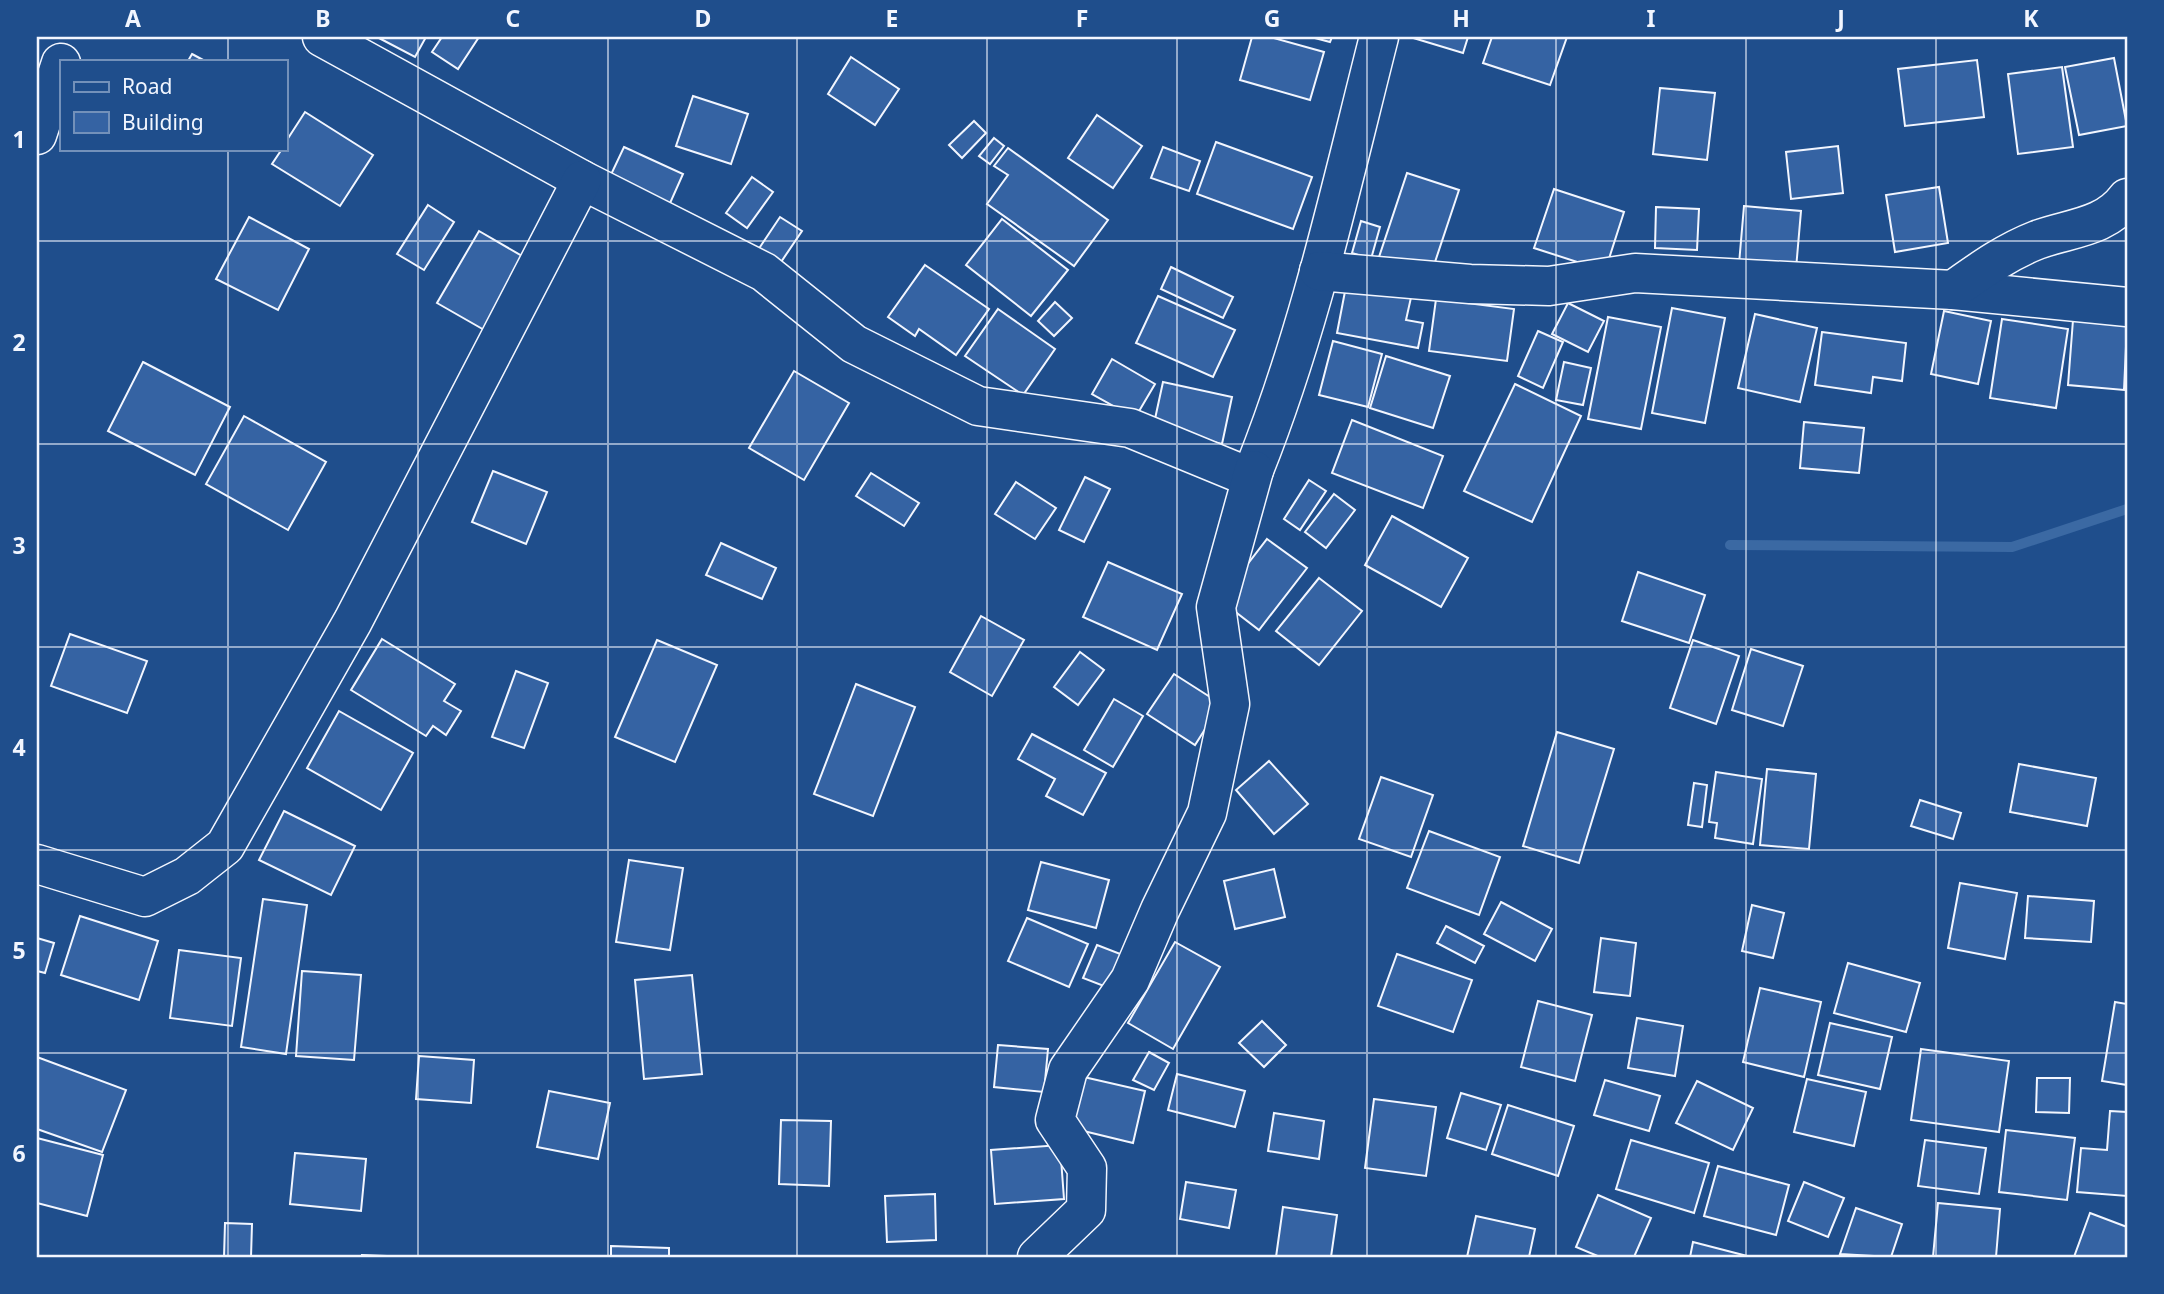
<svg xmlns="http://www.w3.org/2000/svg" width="2164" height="1294" viewBox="0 0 2164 1294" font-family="'Noto Sans',sans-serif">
<rect width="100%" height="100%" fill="#1f4e8c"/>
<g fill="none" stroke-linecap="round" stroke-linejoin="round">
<polyline stroke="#3b69a3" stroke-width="10" points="1730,545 2012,547 2127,509"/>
</g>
<g fill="#3563a3" stroke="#f2f6ff" stroke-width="2">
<polygon points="377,37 426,37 415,57"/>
<polygon points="442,37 479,37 458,69 432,52"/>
<polygon points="1252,37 1270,37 1324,52 1310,100 1240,80"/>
<polygon points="1311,37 1332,37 1330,42"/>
<polygon points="1410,37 1468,37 1463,53"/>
<polygon points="1492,37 1567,37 1550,85 1483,63"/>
<polygon points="192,54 205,61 188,61"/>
<polygon points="851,57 899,89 875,125 828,94"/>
<polygon points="2114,58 2127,126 2079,135 2065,67"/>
<polygon points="1977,60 1984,117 1905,126 1898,69"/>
<polygon points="2062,67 2073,147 2018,154 2008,74"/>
<polygon points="1660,88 1715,93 1707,160 1653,154"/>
<polygon points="693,96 748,114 731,164 676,146"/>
<polygon points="305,112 373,155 340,206 272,164 282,149 285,149 285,143"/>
<polygon points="1097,115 1142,146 1113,188 1068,158"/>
<polygon points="974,121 986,133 962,158 949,145"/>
<polygon points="994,138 1004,146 990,164 979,156"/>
<polygon points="1216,142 1312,177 1293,229 1197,194"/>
<polygon points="1838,146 1843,193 1791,199 1786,152"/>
<polygon points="624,147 683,174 667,210 607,183"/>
<polygon points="1163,147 1200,161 1189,191 1151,178"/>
<polygon points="1008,148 1108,220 1074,266 987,204 1008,175 994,166"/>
<polygon points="1407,173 1459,190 1430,277 1378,260"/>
<polygon points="752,177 773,192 747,228 726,213"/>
<polygon points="1939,187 1948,243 1895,252 1886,195"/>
<polygon points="1554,189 1624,212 1605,271 1534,248"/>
<polygon points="428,205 454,222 424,270 397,254"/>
<polygon points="1744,206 1801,211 1796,269 1739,264"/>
<polygon points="1656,207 1699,209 1697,250 1655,248"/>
<polygon points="249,217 309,249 278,310 216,279"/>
<polygon points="780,217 802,231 779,265 758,250"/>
<polygon points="1002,219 1068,270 1031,316 966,265"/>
<polygon points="1361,221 1380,227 1371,259 1352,253"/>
<polygon points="479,231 529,260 486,331 437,303"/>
<polygon points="925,265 989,309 956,355 919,329 915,336 888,317"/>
<polygon points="1171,267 1233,297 1223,318 1161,289"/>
<polygon points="1347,281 1412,293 1406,320 1423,323 1418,348 1337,333"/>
<polygon points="1158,296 1235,330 1213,377 1136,343"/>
<polygon points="1436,299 1514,309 1507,361 1429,351"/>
<polygon points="1055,302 1072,318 1054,336 1038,321"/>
<polygon points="1568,303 1604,321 1588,352 1552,334"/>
<polygon points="1672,308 1725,318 1705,423 1652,413"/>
<polygon points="998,309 1055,349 1023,395 965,356"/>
<polygon points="1944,311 1991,321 1978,384 1931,374"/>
<polygon points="1755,314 1817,328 1800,402 1738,388"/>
<polygon points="1608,317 1661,327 1641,429 1588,419"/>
<polygon points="2002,319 2068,329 2056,408 1990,398"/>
<polygon points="2073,320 2127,325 2124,390 2068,385"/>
<polygon points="1538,331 1563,342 1543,388 1518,376"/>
<polygon points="1822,332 1906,343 1902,381 1873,377 1871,393 1815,385"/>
<polygon points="1333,341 1382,354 1368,407 1319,395"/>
<polygon points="1386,356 1450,376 1433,428 1370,408"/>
<polygon points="1112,359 1155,384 1135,418 1092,394"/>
<polygon points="143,362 230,407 195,475 108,431"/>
<polygon points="1564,362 1591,368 1583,405 1556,400"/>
<polygon points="794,371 849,403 804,480 749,448"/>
<polygon points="1163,382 1232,397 1222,444 1153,428"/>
<polygon points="1515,384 1581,416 1532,522 1464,491"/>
<polygon points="244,416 326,462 288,530 206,484"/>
<polygon points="1352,420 1443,456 1423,508 1332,473"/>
<polygon points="1804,422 1864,428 1859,473 1800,468"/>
<polygon points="493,471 547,492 526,544 472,522"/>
<polygon points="871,473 919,503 904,526 856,496"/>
<polygon points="1085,477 1110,489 1084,542 1059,530"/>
<polygon points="1309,480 1326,491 1300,530 1284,519"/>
<polygon points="1016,482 1056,508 1035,539 995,514"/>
<polygon points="1334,494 1355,510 1326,548 1305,532"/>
<polygon points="1392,516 1468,558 1441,607 1365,565"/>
<polygon points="1267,539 1307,568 1259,630 1220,600"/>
<polygon points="721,543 776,568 762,599 706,575"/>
<polygon points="1108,562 1182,594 1157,650 1083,617"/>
<polygon points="1638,572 1705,595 1689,643 1622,621"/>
<polygon points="1319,578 1362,611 1319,665 1276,631"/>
<polygon points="981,616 1024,640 992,696 950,672"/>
<polygon points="70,634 147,661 127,713 51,686"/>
<polygon points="382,639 455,684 444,701 461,711 446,735 433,726 426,736 351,690"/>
<polygon points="657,640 717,665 675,762 615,737"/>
<polygon points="1693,640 1739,656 1716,724 1670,708"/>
<polygon points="1751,649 1803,666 1783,726 1732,710"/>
<polygon points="1080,652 1104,670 1078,705 1054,687"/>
<polygon points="516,671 548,683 524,748 492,737"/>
<polygon points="1174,674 1221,704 1195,745 1147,714"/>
<polygon points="856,684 915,707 873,816 814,794"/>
<polygon points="1114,699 1143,716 1113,767 1084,750"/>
<polygon points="339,711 413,753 381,810 307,768"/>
<polygon points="1557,732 1614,749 1579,863 1523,846"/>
<polygon points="1032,734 1106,773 1083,815 1046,796 1055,779 1018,759"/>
<polygon points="1269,761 1308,804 1274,834 1236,790"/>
<polygon points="2019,764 2096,778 2087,826 2010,812"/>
<polygon points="1767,769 1816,774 1809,849 1760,845"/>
<polygon points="1716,772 1762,779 1753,844 1715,838 1717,823 1709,822"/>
<polygon points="1381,777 1433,795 1411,857 1359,839"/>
<polygon points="1694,783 1707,785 1702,827 1688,825"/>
<polygon points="1920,800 1961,813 1953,839 1911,826"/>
<polygon points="284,811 355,846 331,895 259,860"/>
<polygon points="1429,831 1500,857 1479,915 1407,888"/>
<polygon points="629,860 683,868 670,950 616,942"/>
<polygon points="1041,862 1109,880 1096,928 1028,910"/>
<polygon points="1274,869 1285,917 1235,929 1224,881"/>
<polygon points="1960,883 2017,893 2005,959 1948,948"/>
<polygon points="2028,896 2094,901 2091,942 2025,938"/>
<polygon points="263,899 307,905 286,1054 241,1047"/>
<polygon points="1501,902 1552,929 1535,961 1484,934"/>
<polygon points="1752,905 1784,913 1773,958 1742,951"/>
<polygon points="80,916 158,941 139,1000 61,975"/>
<polygon points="1027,918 1088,944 1069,987 1008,961"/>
<polygon points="1446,926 1484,946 1475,963 1437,943"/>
<polygon points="37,938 54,943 45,973 37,971"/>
<polygon points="1601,938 1636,943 1630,996 1594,992"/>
<polygon points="1175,942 1220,967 1173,1049 1128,1023"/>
<polygon points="1097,945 1123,955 1109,988 1083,978"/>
<polygon points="179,950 241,958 232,1026 170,1018"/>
<polygon points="1397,954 1472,980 1453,1032 1378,1006"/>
<polygon points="1848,963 1920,983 1906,1032 1834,1013"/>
<polygon points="302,971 361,975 354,1060 296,1056"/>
<polygon points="692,975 702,1074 644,1079 635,980"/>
<polygon points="1760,988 1821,1002 1804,1077 1743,1062"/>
<polygon points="1538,1001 1592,1015 1575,1081 1521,1067"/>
<polygon points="2115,1002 2127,1004 2127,1085 2102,1081"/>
<polygon points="1637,1018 1683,1026 1675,1076 1628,1068"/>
<polygon points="1262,1021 1286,1045 1264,1067 1239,1043"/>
<polygon points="1830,1023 1892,1037 1880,1089 1818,1075"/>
<polygon points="998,1045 1048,1049 1044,1092 994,1087"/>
<polygon points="1921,1049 2009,1061 1999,1132 1911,1120"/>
<polygon points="1149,1052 1169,1063 1154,1090 1133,1080"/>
<polygon points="419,1056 474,1060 471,1103 416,1099"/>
<polygon points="37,1057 126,1090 102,1152 37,1129"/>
<polygon points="1177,1074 1245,1091 1235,1127 1168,1110"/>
<polygon points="1075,1075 1145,1091 1133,1143 1063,1126"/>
<polygon points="2037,1078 2070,1078 2069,1113 2036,1112"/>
<polygon points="1807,1079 1866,1092 1854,1146 1794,1132"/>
<polygon points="1605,1080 1660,1096 1649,1131 1594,1115"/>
<polygon points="1697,1081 1753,1108 1733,1150 1676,1123"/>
<polygon points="549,1091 610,1103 598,1159 537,1147"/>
<polygon points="1461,1093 1501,1105 1486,1150 1447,1138"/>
<polygon points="1374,1099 1436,1107 1426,1176 1365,1168"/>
<polygon points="1508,1105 1574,1126 1558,1176 1492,1154"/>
<polygon points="2110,1111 2127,1112 2127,1196 2077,1192 2081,1148 2107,1150"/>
<polygon points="1274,1113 1324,1121 1319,1159 1268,1151"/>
<polygon points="781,1120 831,1121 829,1186 779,1184"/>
<polygon points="2006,1130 2075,1138 2067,1200 1999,1192"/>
<polygon points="37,1138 103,1155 87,1216 37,1203"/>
<polygon points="1631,1140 1709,1163 1694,1213 1616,1189"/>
<polygon points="1925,1140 1986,1148 1979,1194 1918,1186"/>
<polygon points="1060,1145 1064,1199 995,1204 991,1150"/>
<polygon points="295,1153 366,1159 361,1211 290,1204"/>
<polygon points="1718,1166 1789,1185 1776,1235 1704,1216"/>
<polygon points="1186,1182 1236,1190 1229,1228 1180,1219"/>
<polygon points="1804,1182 1844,1198 1828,1237 1788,1221"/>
<polygon points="935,1194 936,1240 887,1242 885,1196"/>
<polygon points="1598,1195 1651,1218 1634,1257 1600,1257 1576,1247"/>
<polygon points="1938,1203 2000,1209 1996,1257 1933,1257"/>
<polygon points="1283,1207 1337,1215 1331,1257 1276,1257"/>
<polygon points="1856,1208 1902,1224 1891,1257 1840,1254"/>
<polygon points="2090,1213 2127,1227 2127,1257 2074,1257"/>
<polygon points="1476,1216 1535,1229 1529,1257 1467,1257"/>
<polygon points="225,1223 252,1224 251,1257 224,1257"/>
<polygon points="1693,1242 1751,1257 1690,1257"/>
<polygon points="611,1246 669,1248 669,1257 611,1257"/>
<polygon points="362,1255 412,1257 362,1257"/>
</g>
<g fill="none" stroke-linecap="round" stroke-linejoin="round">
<g stroke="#f2f6ff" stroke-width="41">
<g id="minor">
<path d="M322,37L582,180L764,272L854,344L978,406L1130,428L1237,472L1254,470C1310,330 1342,182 1379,37"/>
<polyline points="37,135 61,63"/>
<polyline points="1319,271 1470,284 1549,286 1635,273 1953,290 2127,307"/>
<path d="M1953,290C1980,271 2006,252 2037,240C2069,228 2105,228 2127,198"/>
<polyline points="37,864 145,897 187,876 225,846 353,621 582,180"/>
<polyline points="1037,1257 1086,1210 1087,1168 1055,1120 1068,1070 1130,980 1160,910 1207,813 1230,704 1216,607 1254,470"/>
</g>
</g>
<use href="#minor" stroke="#1f4e8c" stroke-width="38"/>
</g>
<path fill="none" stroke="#f2f6ff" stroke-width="2" stroke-opacity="0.55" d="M228,37V61M418,37V1257M608,37V1257M797,37V1257M987,37V1257M1177,37V1257M1367,37V1257M1556,37V1257M1746,37V1257M1936,37V1257M228,149V1257M37,241H2127M37,444H2127M37,647H2127M37,850H2127M37,1053H2127"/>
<rect width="2164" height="1294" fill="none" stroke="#1f4e8c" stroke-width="77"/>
<rect x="60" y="60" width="228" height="91" fill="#1f4e8c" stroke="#7391ba" stroke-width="2"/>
<rect x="74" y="82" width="35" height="10" fill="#1f4e8c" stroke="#7391ba" stroke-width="2"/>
<text x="122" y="94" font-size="21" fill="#f2f6ff">Road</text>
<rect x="74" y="112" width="35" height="21" fill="#3563a3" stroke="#7391ba" stroke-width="2"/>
<text x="122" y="130" font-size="21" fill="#f2f6ff">Building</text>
<rect x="38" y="38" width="2088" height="1218" fill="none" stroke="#f2f6ff" stroke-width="2.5"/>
<g font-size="23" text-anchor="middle" font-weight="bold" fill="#f2f6ff">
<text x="133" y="27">A</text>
<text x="323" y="27">B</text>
<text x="513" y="27">C</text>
<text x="703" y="27">D</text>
<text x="892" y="27">E</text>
<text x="1082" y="27">F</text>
<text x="1272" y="27">G</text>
<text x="1461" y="27">H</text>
<text x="1651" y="27">I</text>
<text x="1841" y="27">J</text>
<text x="2031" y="27">K</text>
<text x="19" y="148">1</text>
<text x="19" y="351">2</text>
<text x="19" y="554">3</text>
<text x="19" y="756">4</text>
<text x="19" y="959">5</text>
<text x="19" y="1162">6</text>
</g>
</svg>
